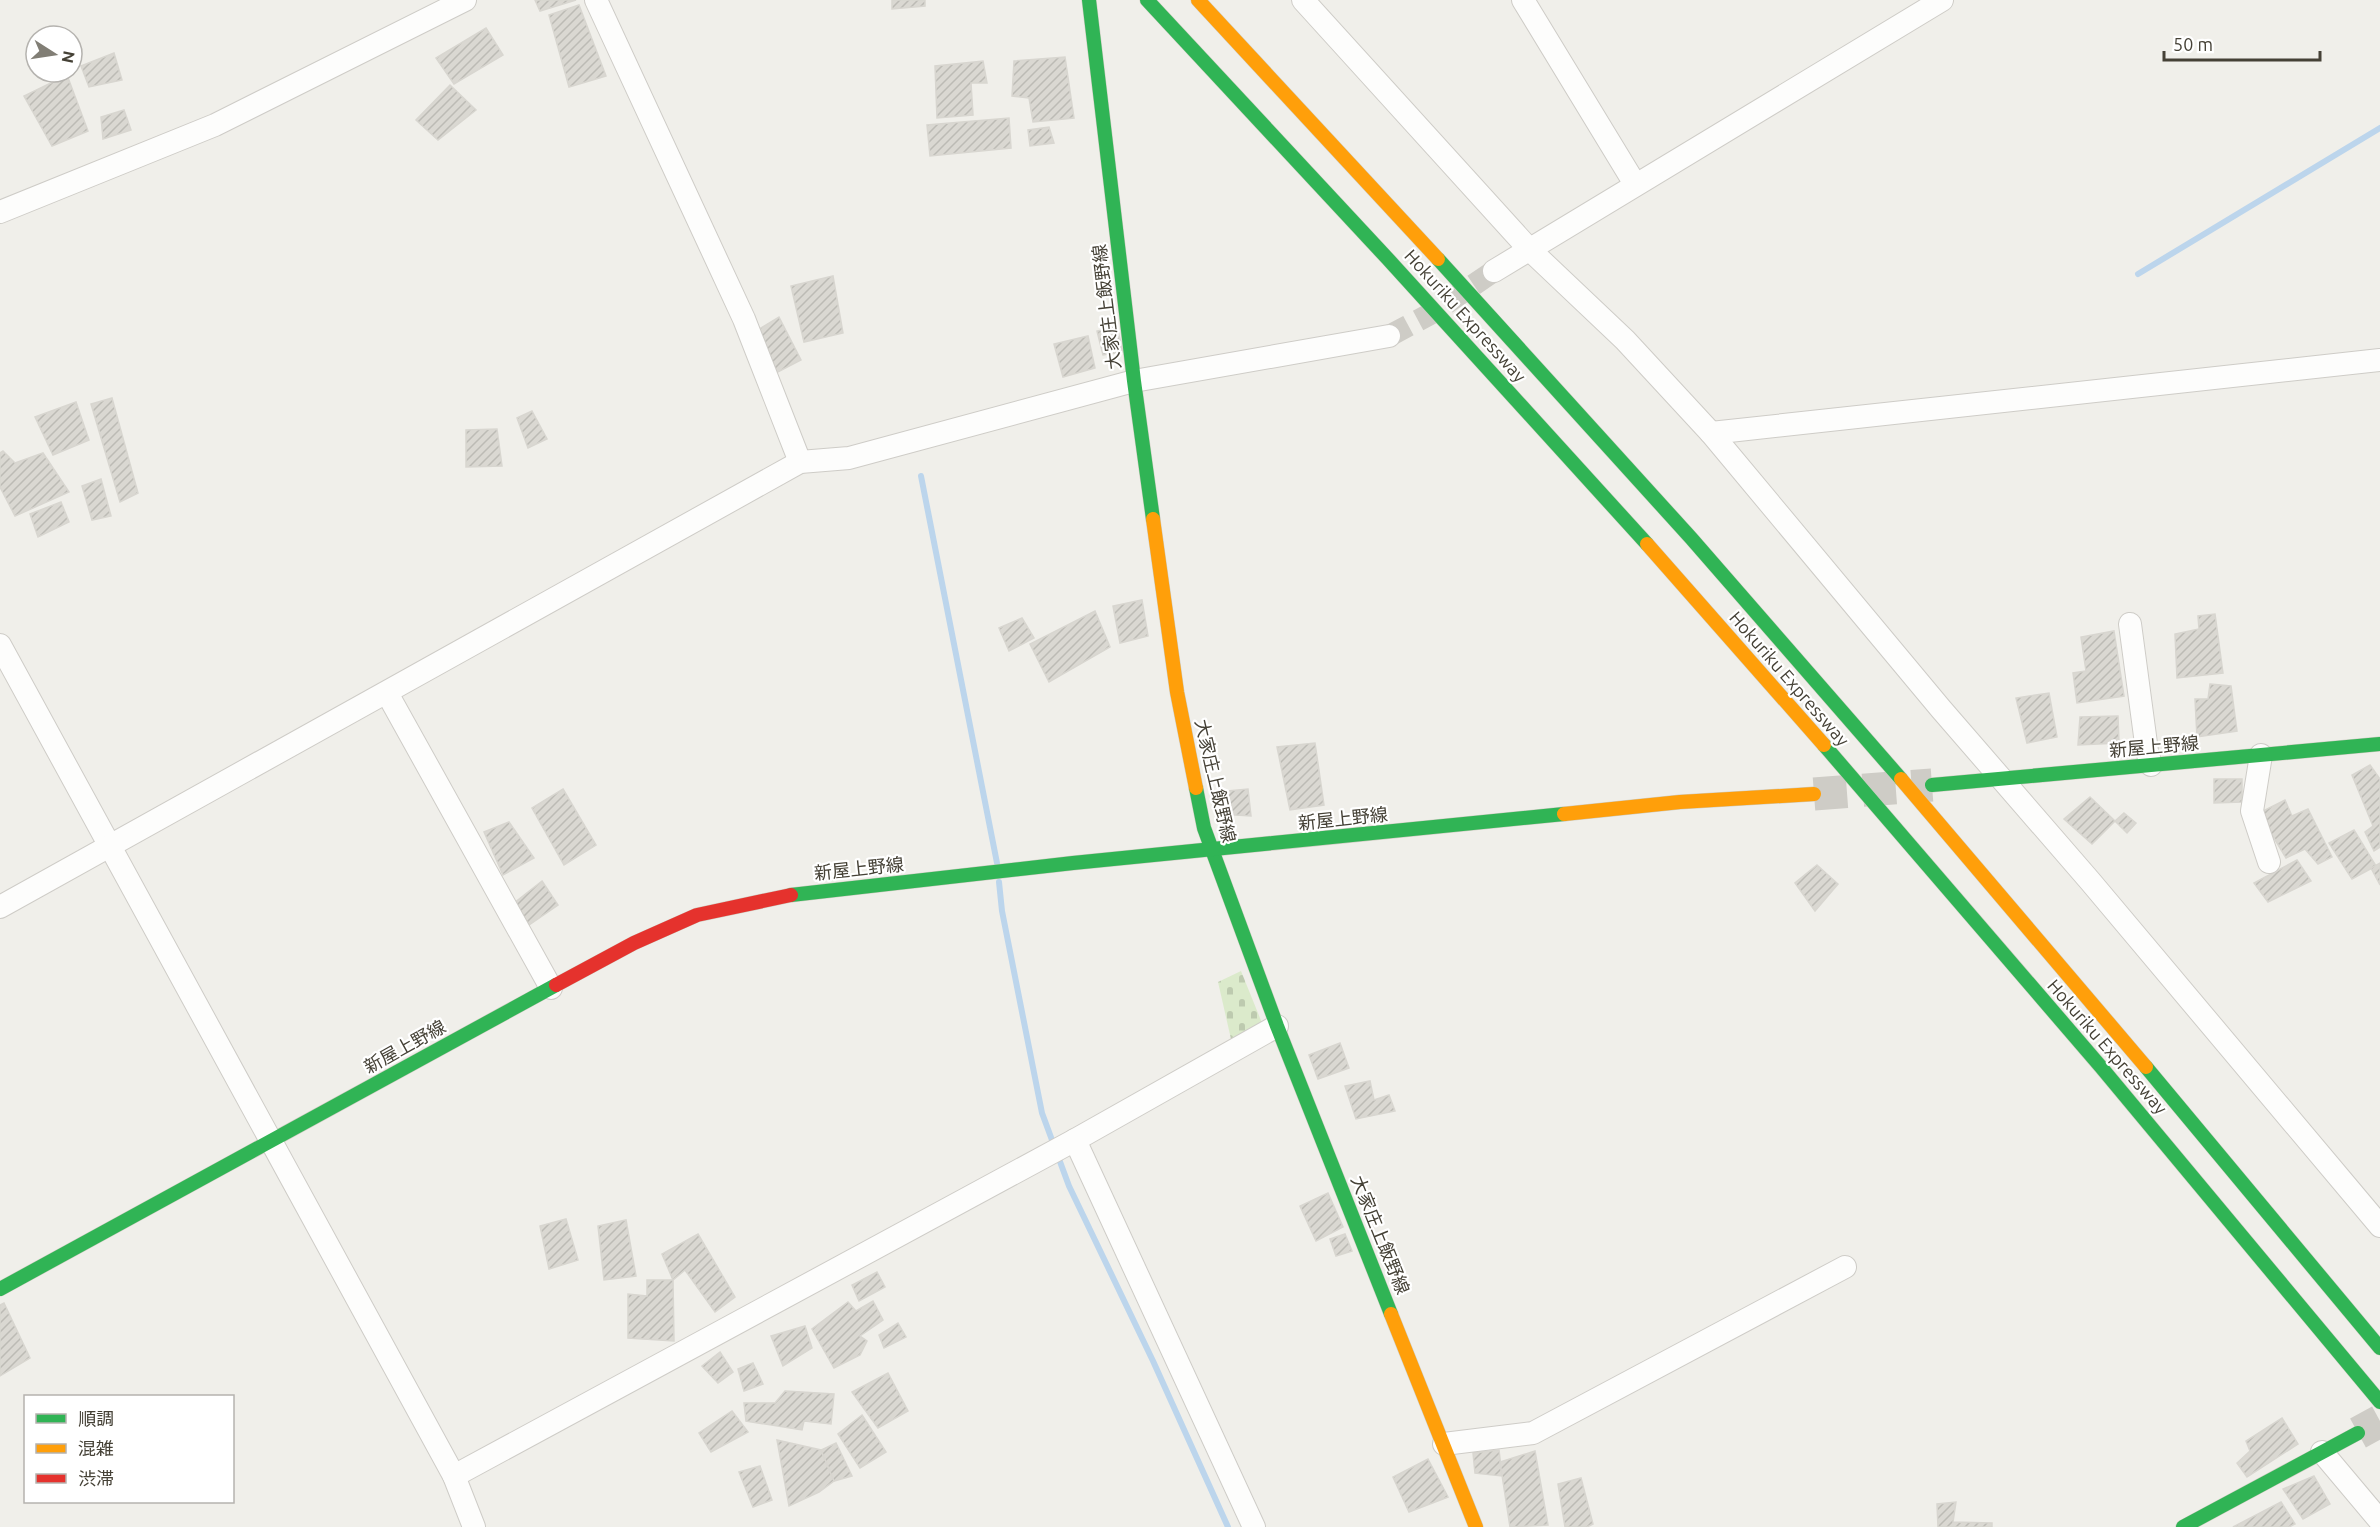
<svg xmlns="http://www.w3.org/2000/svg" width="2380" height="1527" viewBox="0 0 2380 1527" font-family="Ubuntu,'Noto Sans JP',sans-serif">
<defs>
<pattern id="cemetery-stones" width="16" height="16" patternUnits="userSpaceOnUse" patternTransform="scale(1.5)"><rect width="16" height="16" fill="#dbeacb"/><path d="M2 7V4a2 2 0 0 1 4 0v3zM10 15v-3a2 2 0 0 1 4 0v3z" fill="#bdcaaf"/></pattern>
<pattern id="building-hatch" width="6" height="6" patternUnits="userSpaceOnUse" patternTransform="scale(1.5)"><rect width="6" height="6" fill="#dad8d2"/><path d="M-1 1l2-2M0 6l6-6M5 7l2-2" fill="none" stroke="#bcbbb5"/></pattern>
</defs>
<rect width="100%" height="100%" fill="#f0efea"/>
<polygon fill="url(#cemetery-stones)" points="1241,971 1262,1023 1231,1039 1218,982"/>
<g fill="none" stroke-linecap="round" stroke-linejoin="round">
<g stroke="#bcd5ec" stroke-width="6">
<polyline points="2138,274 2380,128"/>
<polyline points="921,476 997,863"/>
<polyline points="999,882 1002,911 1042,1113 1069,1186 1153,1361 1228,1527"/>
</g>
</g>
<g fill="url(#building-hatch)" stroke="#d8d6d0" stroke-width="1.5">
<polygon points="535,0 576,0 540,11"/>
<polygon points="892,0 925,0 925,6 892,9"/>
<polygon points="579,5 606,76 569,87 549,15"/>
<polygon points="486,28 503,55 454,84 436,58"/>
<polygon points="114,53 122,80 89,87 81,66"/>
<polygon points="1065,57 1074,118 1033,122 1029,98 1012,96 1014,61"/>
<polygon points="983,61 987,83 971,83 973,115 937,118 935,66"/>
<polygon points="67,75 88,131 52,146 24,96"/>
<polygon points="450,85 476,110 438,140 416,120"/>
<polygon points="124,110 131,130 103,139 101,117"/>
<polygon points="1009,118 1011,148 930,156 927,125"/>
<polygon points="1049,127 1054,143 1030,146 1028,130"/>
<polygon points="833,276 843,333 804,342 791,286"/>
<polygon points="779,317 801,360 774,374 756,331"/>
<polygon points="1117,327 1123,352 1103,355 1097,331"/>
<polygon points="1088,336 1095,368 1063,377 1054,344"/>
<polygon points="112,398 138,493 120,502 91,404"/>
<polygon points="76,402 89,440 53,455 35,417"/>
<polygon points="532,411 547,439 528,448 517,418"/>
<polygon points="497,429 502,466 466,467 466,430"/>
<polygon points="3,451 15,463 43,453 69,492 15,516 0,487 0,453"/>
<polygon points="101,479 111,516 92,520 82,486"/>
<polygon points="61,502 69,522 38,537 30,514"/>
<polygon points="1142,600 1148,636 1120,643 1113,606"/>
<polygon points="1095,611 1110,647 1049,682 1030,644"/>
<polygon points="2215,614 2223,673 2177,678 2175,634 2199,629 2198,616"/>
<polygon points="1022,618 1034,638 1009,651 999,628"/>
<polygon points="2114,631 2124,696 2077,703 2073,673 2086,671 2081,637"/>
<polygon points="2210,684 2231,686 2237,731 2197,737 2195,699 2208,699"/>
<polygon points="2049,693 2057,737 2027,743 2016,698"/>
<polygon points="2118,716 2119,743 2078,745 2080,717"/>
<polygon points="1315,743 1324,805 1290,810 1277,747"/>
<polygon points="2370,765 2380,779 2380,847 2374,851 2365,832 2373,826 2352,775"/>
<polygon points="2214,779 2242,779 2242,802 2214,803"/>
<polygon points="563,789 596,845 564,865 532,808"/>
<polygon points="1248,789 1251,816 1219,814 1217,792"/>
<polygon points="2090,797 2115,821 2092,844 2064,819"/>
<polygon points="2285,800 2292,816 2308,809 2332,857 2318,864 2305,849 2286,858 2259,813"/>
<polygon points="2124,813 2136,823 2127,833 2115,821"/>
<polygon points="509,822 534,858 503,875 484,832"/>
<polygon points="2354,830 2376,866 2352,879 2329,843"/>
<polygon points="2297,860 2311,881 2268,902 2254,883"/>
<polygon points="2380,863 2380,885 2371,868"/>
<polygon points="1817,865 1838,884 1815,911 1795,883"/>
<polygon points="542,881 558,905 529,925 513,904"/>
<polygon points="1340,1043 1349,1068 1318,1079 1309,1055"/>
<polygon points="1370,1081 1374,1100 1389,1095 1395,1111 1356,1119 1345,1086"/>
<polygon points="1328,1193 1343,1227 1316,1241 1300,1206"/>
<polygon points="566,1219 578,1260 549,1269 540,1226"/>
<polygon points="626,1220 636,1276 604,1280 598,1226"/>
<polygon points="698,1234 735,1297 715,1312 685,1270 673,1280 662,1254"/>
<polygon points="1345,1234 1352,1251 1336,1256 1330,1239"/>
<polygon points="877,1272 885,1287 859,1301 852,1285"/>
<polygon points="647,1280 673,1280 674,1341 628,1338 628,1294 647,1296"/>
<polygon points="873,1301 883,1320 860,1336 867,1341 860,1355 834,1368 812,1329 848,1302 856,1311"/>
<polygon points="4,1303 30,1358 0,1376 0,1305"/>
<polygon points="898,1323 906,1337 884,1348 879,1335"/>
<polygon points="805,1326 812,1348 783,1366 771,1336"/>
<polygon points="720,1352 733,1372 718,1383 702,1366"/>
<polygon points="753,1363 763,1384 744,1391 738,1369"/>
<polygon points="888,1373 908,1411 878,1428 852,1392"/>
<polygon points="785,1391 834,1394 831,1424 804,1421 802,1430 746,1421 744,1403 775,1403"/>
<polygon points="732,1411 748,1432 711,1452 699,1433"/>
<polygon points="862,1415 886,1452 860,1468 838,1434"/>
<polygon points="2282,1418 2298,1444 2247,1477 2237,1463 2250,1451 2246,1441"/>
<polygon points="777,1440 821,1450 834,1481 819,1492 789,1506"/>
<polygon points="836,1443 852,1476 834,1481 821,1450"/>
<polygon points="1499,1450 1502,1476 1475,1473 1473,1453"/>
<polygon points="1535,1451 1548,1525 1510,1527 1500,1462"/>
<polygon points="1428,1459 1448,1497 1409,1512 1393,1477"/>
<polygon points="760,1466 772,1500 753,1507 739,1472"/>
<polygon points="2314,1476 2330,1504 2303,1519 2283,1489"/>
<polygon points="1581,1478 1593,1524 1587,1527 1565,1527 1558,1484"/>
<polygon points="1956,1502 1953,1522 1992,1523 1992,1527 1938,1527 1937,1504"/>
<polygon points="2281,1502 2295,1524 2289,1527 2233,1527"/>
</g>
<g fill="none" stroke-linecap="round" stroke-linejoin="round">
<polyline stroke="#ceccc6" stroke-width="22" stroke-dasharray="22 11" stroke-linecap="butt" points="1389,336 1432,313 1494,271"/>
<g stroke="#ceccc6" stroke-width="33" stroke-dasharray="33 16" stroke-linecap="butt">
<polyline points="1814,794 1932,785"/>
<polyline points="2358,1433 2380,1421"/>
</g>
<g stroke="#ceccc7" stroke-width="24">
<g id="street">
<polyline points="596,0 744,319 800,462"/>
<polyline points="1303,0 1529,249 1625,340 1711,433 1941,709 2090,881 2380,1226"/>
<polyline points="1523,0 1635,184"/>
<polyline points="0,212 215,125 465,0"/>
<polyline points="1494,271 1942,0"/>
<polyline points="1711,433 2380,360"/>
<polyline points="2130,624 2147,751 2151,765"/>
<polyline points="0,645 454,1476 474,1527"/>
<polyline points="387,693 551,988"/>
<polyline points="2261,755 2252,811 2269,862"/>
<polyline points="0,907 800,462 849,458 1134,381 1389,336"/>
<polyline points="1075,1140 1254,1527"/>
<polyline points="1444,1444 1533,1433 1845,1267"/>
<polyline points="2322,1452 2380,1521"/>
<polyline points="454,1476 1075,1140 1277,1026"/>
</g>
</g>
<g stroke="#ceccc1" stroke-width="15">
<g id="fast">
<polyline points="1089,0 1134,381 1153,519"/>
<polyline points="1147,0 1387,258 1647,544"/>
<polyline points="1438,259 1691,538 1901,779"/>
<polyline points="1824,745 2101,1067 2380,1402"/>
<polyline points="1932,785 2380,744"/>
<polyline points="1196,788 1204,828 1277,1026 1391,1314"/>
<polyline points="791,895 1073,863 1564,814"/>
<polyline points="2146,1067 2380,1348"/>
<polyline points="0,1289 556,985"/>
<polyline points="2183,1527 2358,1433"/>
</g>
</g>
<g stroke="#ceccc1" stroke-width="15">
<g id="slow">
<polyline points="1198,0 1438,259"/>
<polyline points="1153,519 1177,692 1196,788"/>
<polyline points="1647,544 1824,745"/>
<polyline points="1901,779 2146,1067"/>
<polyline points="1564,814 1680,802 1814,794"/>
<polyline points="1391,1314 1476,1527"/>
</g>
</g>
<g stroke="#ceccc1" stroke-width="15">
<polyline id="jam" points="556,985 634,943 697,915 791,895"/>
</g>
<use href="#street" stroke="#fdfdfc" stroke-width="22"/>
<use href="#fast" stroke="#30b455" stroke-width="14"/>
<use href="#slow" stroke="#ff9f0a" stroke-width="14"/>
<use href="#jam" stroke="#e5322d" stroke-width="14"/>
</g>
<g text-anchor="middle" stroke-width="4.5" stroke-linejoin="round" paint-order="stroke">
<g font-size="18" fill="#454136" stroke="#fff">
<text transform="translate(1107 307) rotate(-97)" y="6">大家庄上飯野線</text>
<text transform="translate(1465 316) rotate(48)" y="6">Hokuriku Expressway</text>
<text transform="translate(1789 679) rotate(49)" y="6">Hokuriku Expressway</text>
<text transform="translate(2154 747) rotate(-5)" y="6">新屋上野線</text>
<text transform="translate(1215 781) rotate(77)" y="6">大家庄上飯野線</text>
<text transform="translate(1343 819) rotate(-6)" y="6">新屋上野線</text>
<text transform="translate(859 869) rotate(-6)" y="6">新屋上野線</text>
<text transform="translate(405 1047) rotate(-29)" y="6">新屋上野線</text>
<text transform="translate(2107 1047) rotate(49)" y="6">Hokuriku Expressway</text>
<text transform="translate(1380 1235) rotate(68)" y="6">大家庄上飯野線</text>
</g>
</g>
<rect x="24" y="1395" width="210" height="108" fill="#ffffff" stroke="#b5b3af" stroke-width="1.5"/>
<rect x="36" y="1414" width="30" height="9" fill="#30b455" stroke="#b5b3af" stroke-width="1.5"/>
<text x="78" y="1425" font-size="18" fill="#454136">順調</text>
<rect x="36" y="1444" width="30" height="9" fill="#ff9f0a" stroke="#b5b3af" stroke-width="1.5"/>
<text x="78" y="1455" font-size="18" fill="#454136">混雑</text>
<rect x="36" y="1474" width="30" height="9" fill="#e5322d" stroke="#b5b3af" stroke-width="1.5"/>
<text x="78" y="1485" font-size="18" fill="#454136">渋滞</text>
<g transform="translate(54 54) rotate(102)"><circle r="28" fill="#ffffff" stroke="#b5b3af" stroke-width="1.5"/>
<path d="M0-4.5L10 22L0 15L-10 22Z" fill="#817e75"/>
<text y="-9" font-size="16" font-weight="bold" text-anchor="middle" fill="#454136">N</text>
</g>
<path d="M2164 51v9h156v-9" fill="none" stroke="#454136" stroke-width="3"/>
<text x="2173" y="51" font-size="18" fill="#454136" stroke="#ffffff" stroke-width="4.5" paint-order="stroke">50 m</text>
</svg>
